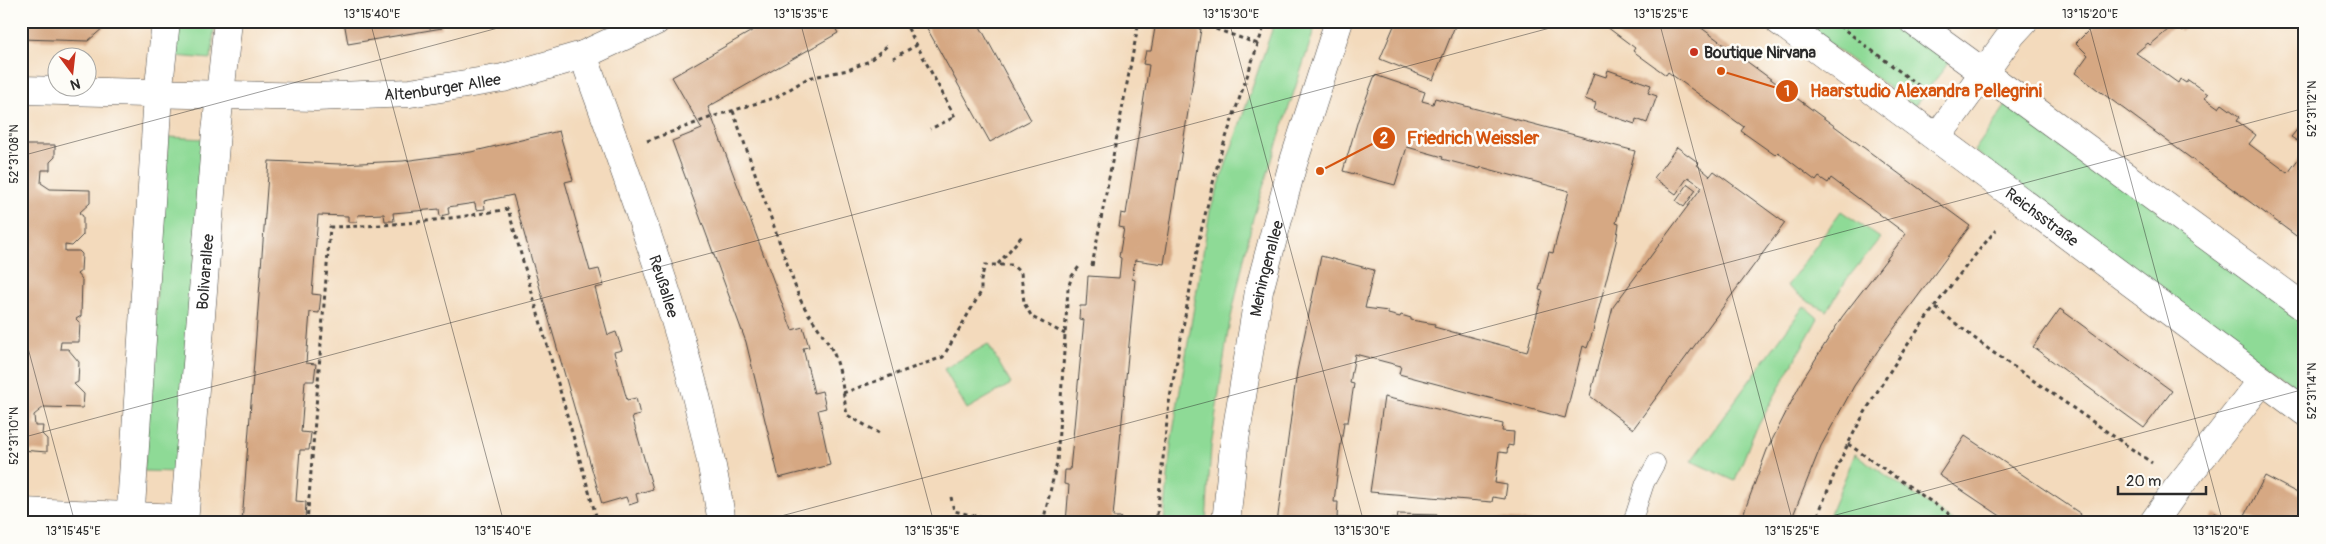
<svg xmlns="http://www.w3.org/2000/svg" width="2326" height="544" viewBox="0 0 2326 544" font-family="Pangolin,sans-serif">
<rect width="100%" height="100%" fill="#fdfcf7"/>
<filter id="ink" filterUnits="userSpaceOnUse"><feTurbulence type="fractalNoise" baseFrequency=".02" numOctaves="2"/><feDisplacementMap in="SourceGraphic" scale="10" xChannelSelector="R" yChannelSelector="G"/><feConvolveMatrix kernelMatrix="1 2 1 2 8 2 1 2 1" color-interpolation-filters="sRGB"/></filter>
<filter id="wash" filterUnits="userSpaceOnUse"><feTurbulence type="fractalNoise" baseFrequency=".0096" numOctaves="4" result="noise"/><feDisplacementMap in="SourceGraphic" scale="20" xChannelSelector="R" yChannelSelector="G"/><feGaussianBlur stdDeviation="1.12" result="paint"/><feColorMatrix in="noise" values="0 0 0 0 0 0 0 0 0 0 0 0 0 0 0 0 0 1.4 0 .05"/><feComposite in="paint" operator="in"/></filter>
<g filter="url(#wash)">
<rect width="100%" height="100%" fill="#f3dabc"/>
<g fill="#8eda96" stroke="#5c8260">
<polygon points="178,21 215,21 211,59 175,56"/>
<polygon points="1275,21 1317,21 1253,218 1228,331 1211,447 1206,523 1164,523 1171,444 1210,211"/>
<polygon points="1798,21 1901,21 1952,59 1914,106"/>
<polygon points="2009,101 2305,317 2305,394 1974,151"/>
<polygon points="168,137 205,139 179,472 144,471"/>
<polygon points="1841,211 1880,238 1847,279 1827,311 1807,301 1787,286"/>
<polygon points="1804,306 1818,318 1753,435 1735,481 1691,461"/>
<polygon points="988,344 1011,384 967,409 944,369"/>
<polygon points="1855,454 1956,523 1826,523"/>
</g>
<g id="blocks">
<g fill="#d6a883">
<polygon points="21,21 111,21 88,41 21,39"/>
<polygon points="344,21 441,21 442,28 348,44"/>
<polygon points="769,21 831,21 838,33 708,107 792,330 803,327 809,347 803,348 814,393 822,391 826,408 818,410 830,465 779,478 746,342 672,141 702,129 672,77"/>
<polygon points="923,21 977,21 1031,120 990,142"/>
<polygon points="1186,21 1200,21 1199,29 1201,29 1164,264 1135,260 1132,279 1135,280 1113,517 1120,517 1125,523 1066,523 1069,485 1064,484 1065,470 1070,470 1084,320 1079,319 1080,306 1086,306 1088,276 1119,278 1121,258 1119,257 1124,228 1119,227 1121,213 1126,214 1149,65 1143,64 1146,51 1151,51 1156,22 1185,26"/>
<polygon points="1396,21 1457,21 1433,80 1380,59"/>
<polygon points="1599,21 1692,21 1970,226 1881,346 1854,386 1821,446 1790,523 1740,523 1767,450 1803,379 1842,317 1906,234 1831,178 1828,183 1819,177 1816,181 1778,152 1775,155 1741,131 1744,127 1668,72 1666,75 1633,51 1635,48"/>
<polygon points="2098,21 2192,21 2181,31 2175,24 2150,45 2148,43 2136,53 2178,83 2180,79 2186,83 2188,80 2208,94 2205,98 2219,108 2222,104 2240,117 2237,121 2256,135 2249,144 2288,173 2305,150 2303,241 2075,73 2088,55 2076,43"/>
<polygon points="1608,70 1651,85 1648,93 1657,96 1647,123 1636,119 1635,124 1594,110 1596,103 1585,99 1594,73 1606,77"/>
<polygon points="1375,75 1425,92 1422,101 1433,104 1435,98 1635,151 1616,223 1619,224 1616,242 1593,331 1587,348 1583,346 1565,418 1399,374 1401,366 1355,354 1350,383 1354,384 1348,422 1344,422 1339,458 1334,502 1338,502 1337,518 1397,519 1398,514 1437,515 1437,520 1467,523 1277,523 1297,371 1321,256 1374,270 1365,308 1388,311 1388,314 1400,317 1401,315 1411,318 1411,320 1435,324 1434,327 1527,352 1543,291 1539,290 1549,252 1553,253 1569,191 1481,167 1480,169 1442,159 1443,157 1407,147 1395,185 1343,171 1358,120"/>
<polygon points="2305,120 2305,146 2291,137"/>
<polygon points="559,131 573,180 565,182 590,271 599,269 604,286 595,288 608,335 616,332 622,350 614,352 627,400 636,398 640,415 632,417 653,489 636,494 638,502 629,505 626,497 602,504 513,195 484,201 485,209 476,210 475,203 448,207 449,214 440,216 439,209 393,213 394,221 385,221 384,214 358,215 357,222 348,222 348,216 318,215 312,294 321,295 319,313 310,312 306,363 316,364 314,381 305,381 301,432 311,433 309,450 300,450 296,501 306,502 305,520 295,519 294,523 242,523 269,161 340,164 403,161 471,152"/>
<polygon points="21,145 55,145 55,157 50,162 50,170 42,170 41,183 50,189 90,190 90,203 79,213 83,216 83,235 72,246 65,245 65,251 79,251 82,254 81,271 77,274 82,280 81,316 76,319 80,323 79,342 61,342 60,349 68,349 79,362 78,382 74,384 84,394 83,408 44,407 34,415 35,426 43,426 42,434 47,439 47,452 21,450 21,319 24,307 21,307 21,285 24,285 24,277 21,274 21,238 22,231 25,227 25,216 21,216"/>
<polygon points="1677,147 1699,163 1697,165 1710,176 1714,171 1785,223 1633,429 1590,396 1613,307 1702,187 1688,177 1676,194 1654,178"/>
<polygon points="1688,184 1696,190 1684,207 1676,201"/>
<polygon points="2060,309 2172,391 2144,428 2033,347"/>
<polygon points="1384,397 1503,424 1502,431 1514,432 1513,446 1508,445 1507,453 1499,452 1495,483 1507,485 1505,499 1493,497 1492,502 1370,492"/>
<polygon points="1965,436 2081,514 2076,523 2011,523 1939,475"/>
<polygon points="2265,476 2305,497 2305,523 2262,523 2245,515"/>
<polygon points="2214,513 2233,523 2209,523"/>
<polygon points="1497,518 1537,521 1537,523 1497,523"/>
</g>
</g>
</g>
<g filter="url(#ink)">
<use href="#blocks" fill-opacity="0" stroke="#494541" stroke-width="1"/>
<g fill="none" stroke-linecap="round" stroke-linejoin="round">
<g stroke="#494541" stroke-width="19">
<polyline id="service" points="1632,523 1645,483 1656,463"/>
</g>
<g stroke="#494541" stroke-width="29">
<g id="minor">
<path id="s1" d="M583,55C639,210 697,358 722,523"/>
<path id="s2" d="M21,90L316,97L410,93L503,78L583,55L656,21"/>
<polyline points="1937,137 2012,34 2024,21"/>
<polyline points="21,512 184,518"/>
<path id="s3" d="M1226,523L1234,446L1259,291L1292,167L1339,21"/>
<polyline points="2153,523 2176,490 2262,381"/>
</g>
</g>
<g stroke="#494541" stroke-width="29">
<g id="tertiary">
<polyline points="130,523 158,95 166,21"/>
<path id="s4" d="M184,523L216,132L228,21"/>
</g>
</g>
<g stroke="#494541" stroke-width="29">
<g id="secondary">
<path id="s5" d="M1779,21L2305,412"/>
<polyline points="1913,21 2305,308"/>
</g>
</g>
<g stroke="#494541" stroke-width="3" stroke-dasharray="4 4" stroke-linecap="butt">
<polyline points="904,21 955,117 930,129"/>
<polyline points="1193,21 1258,44"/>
<polyline points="1833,21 1931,95"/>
<polyline points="893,58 917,45"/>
<path d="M733,111L799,297C808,316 822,331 832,350C842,369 843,394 847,415L879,433"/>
<polyline points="647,141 712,117 777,97 808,78 848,70 869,61 887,46"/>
<polyline points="998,264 1022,236"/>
<polyline points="1092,266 1139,21"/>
<polyline points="1936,308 1991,351 2152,463"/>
<polyline points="843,393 943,357 981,292 981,280 985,265 1012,265 1021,273 1024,303 1032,317 1065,334"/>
<polyline points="1848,444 1962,523"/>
<polyline points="951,497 954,511 1004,523"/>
<path d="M307,523L330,227C392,226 447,220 508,209L598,523"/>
<polyline points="1016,523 1044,518 1057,462 1068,288 1072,276 1081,264"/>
<polyline points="1156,523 1169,403 1200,235 1220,155 1266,21"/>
<path d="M1815,523C1825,497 1835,471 1847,446C1886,369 1940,296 1996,230"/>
</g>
<use href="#service" stroke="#fff" stroke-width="18"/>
<use href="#minor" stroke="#fff" stroke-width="28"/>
<use href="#tertiary" stroke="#fff" stroke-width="28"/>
<use href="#secondary" stroke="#fff" stroke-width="28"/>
</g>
</g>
<path fill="none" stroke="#2b2b2b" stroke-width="1" stroke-opacity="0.45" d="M370,21L504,523M800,21L934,523M1229,21L1364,523M1659,21L1793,523M2088,21L2223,523M21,156L524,21M21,322L75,523M21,438L1576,21M755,523L2305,108M1806,523L2305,389"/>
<circle fill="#c8321e" stroke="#fdfcf7" stroke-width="2" cx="1694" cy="52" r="5"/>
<g text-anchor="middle" stroke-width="5" stroke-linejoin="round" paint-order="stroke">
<g font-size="16" font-weight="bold" fill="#2b2b2b" stroke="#fdfcf7" text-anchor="start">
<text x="1704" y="58">Boutique Nirvana</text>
</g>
<g font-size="16" fill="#2b2b2b" stroke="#fdfcf7">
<text dy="6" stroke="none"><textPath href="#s2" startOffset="422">Altenburger Allee</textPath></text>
<text dy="6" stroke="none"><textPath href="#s5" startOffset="328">Reichsstraße</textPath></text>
<text dy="6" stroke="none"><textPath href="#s3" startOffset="258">Meiningenallee</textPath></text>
<text dy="6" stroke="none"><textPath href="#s4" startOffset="252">Bolivarallee</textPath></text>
<text dy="6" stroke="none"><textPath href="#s1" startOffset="245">Reußallee</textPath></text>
</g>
</g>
<path fill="none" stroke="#d5540f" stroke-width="2" d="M1721 71L1787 91M1320 171L1384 138"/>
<g fill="#d5540f" stroke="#fdfcf7" stroke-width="2">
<circle cx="1721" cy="71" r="5"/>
<circle cx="1320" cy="171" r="5"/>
<circle cx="1787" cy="91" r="12"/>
<circle cx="1384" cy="138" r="12"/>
</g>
<g font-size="15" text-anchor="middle" font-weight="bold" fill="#fff">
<text x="1787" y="96">1</text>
<text x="1384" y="143">2</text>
</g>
<g font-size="18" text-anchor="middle" font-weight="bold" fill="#d5540f" stroke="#fdfcf7" stroke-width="5" stroke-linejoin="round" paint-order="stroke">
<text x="1926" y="97">Haarstudio Alexandra Pellegrini</text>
<text x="1473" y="144">Friedrich Weissler</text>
</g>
<rect width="2326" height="544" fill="none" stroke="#fdfcf7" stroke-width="55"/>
<g transform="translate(72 72) rotate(165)"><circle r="24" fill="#fdfcf7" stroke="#a9a8a5"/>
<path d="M0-4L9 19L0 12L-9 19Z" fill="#c8321e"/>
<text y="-8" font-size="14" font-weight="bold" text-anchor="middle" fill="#2b2b2b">N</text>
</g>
<path d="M2118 486v8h88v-8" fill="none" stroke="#2b2b2b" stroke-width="2.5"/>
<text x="2126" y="486" font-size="15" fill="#2b2b2b" stroke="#fdfcf7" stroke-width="4" paint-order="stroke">20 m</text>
<rect x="28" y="28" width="2270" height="488" fill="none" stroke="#2b2b2b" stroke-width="2"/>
<g font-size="12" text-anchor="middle" fill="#2b2b2b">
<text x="372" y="18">13°15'40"E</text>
<text x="801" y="18">13°15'35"E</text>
<text x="1231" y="18">13°15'30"E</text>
<text x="1661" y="18">13°15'25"E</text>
<text x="2090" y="18">13°15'20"E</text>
<text transform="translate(2312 109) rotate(-90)" y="4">52°31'12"N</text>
<text transform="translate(14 154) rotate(-90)" y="4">52°31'08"N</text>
<text transform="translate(2312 391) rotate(-90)" y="4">52°31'14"N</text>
<text transform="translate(14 436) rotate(-90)" y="4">52°31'10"N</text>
<text x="73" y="535">13°15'45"E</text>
<text x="503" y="535">13°15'40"E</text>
<text x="932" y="535">13°15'35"E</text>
<text x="1362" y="535">13°15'30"E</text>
<text x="1792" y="535">13°15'25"E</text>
<text x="2221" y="535">13°15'20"E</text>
</g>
</svg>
